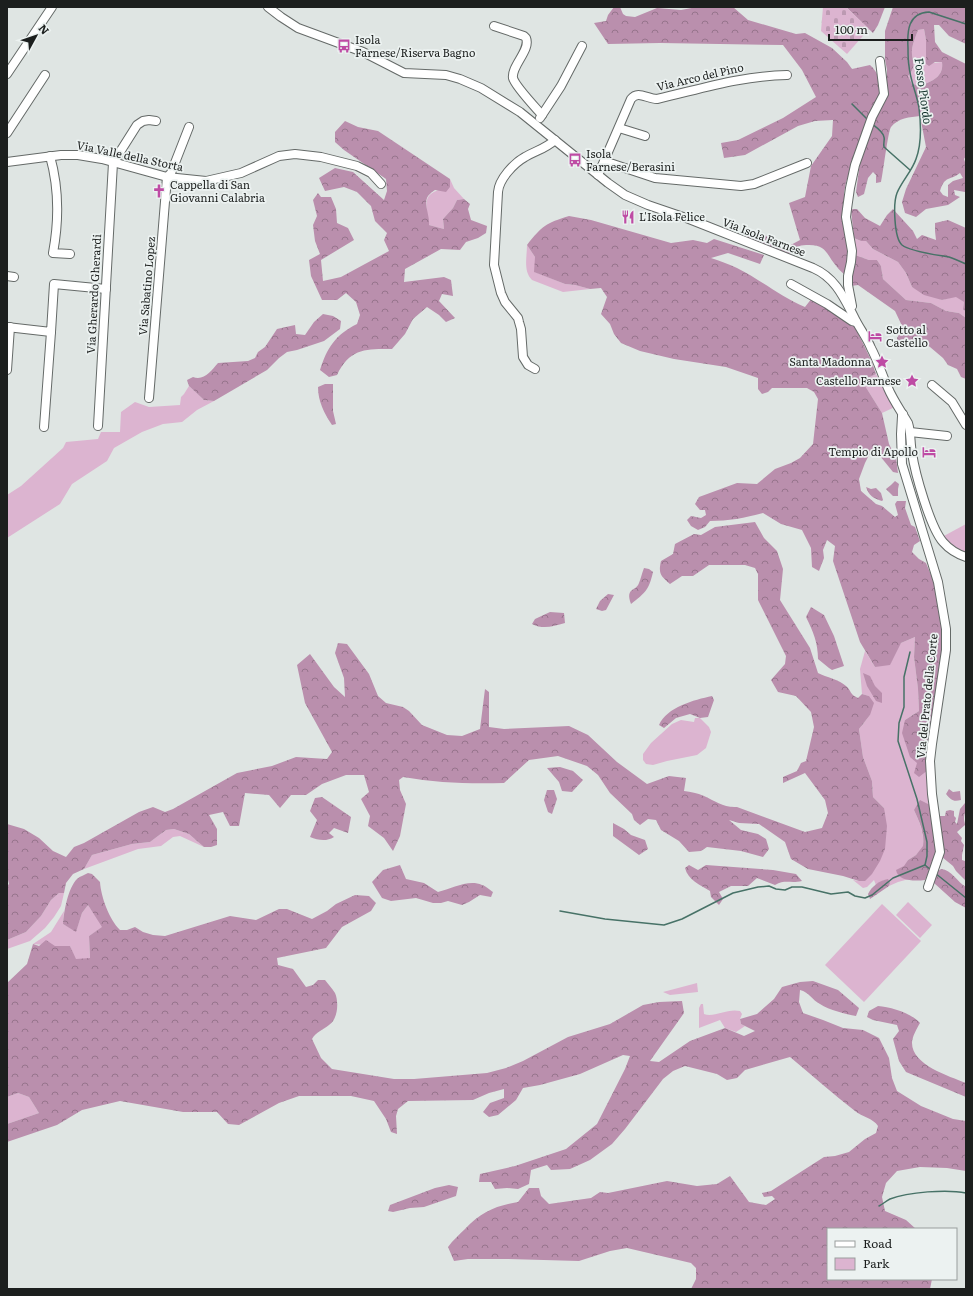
<svg xmlns="http://www.w3.org/2000/svg" width="973" height="1296" viewBox="0 0 973 1296" font-family="Literata,serif">
<defs>
<pattern id="forest-crowns" width="20" height="18" patternUnits="userSpaceOnUse"><rect width="20" height="18" fill="#ba8fad"/><path d="M2 6a3 3 0 1 1 6 0M12 15a3 3 0 1 1 6 0" fill="none" stroke="#96748c"/></pattern>
<pattern id="cemetery-stones" width="16" height="16" patternUnits="userSpaceOnUse"><rect width="16" height="16" fill="#dcb4d0"/><path d="M2 7V4a2 2 0 0 1 4 0v3zM10 15v-3a2 2 0 0 1 4 0v3z" fill="#bc9ab2"/></pattern>
</defs>
<rect width="100%" height="100%" fill="#dfe5e3"/>
<g fill="#dcb4d0">
<path d="M924,29L926,40V64L942,62C944,77 932,81 920,86L912,84L908,76C918,65 911,61 912,49C913,42 916,36 918,30Z"/>
<path d="M450,179L454,188L464,199L457,200L453,208L443,219L444,229L429,225C425,199 422,193 450,187Z"/>
<polygon points="854,238 861,241 866,241 873,249 898,262 906,273 912,287 942,300 956,296 964,302 963,309 966,312 966,318 959,313 946,311 931,303 906,300 883,279 881,266 877,260 869,260 855,255"/>
<path d="M527,245L535,257V272L565,284L575,285L590,289L563,292L532,280C523,271 527,257 527,245Z"/>
<polygon points="876,374 895,407 882,413 862,381"/>
<polygon points="189,386 204,400 214,401 197,410 182,422 163,424 142,432 114,448 107,461 72,484 60,504 7,538 7,495 21,486 63,448 66,442 98,439 101,432 120,432 121,412 135,402 149,407 180,405 181,397 184,394"/>
<polygon points="966,524 966,552 956,549 942,537"/>
<path d="M915,637L914,657L918,689L919,711L905,720L928,770L930,805L914,810C919,821 925,834 923,847L916,855L908,860L900,877L909,879L898,882L889,886L890,883L884,880L876,885L874,880L867,887L863,888L853,880L859,881L884,808L873,797L872,781L863,757L859,729L870,715L869,696L862,694L860,669L865,651L875,667L901,643Z"/>
<polygon points="695,718 700,718 709,727 711,732 706,748 697,755 667,761 653,765 646,764 643,760 643,754 651,743 672,724 681,720 694,722"/>
<polygon points="174,829 189,834 204,847 180,836 173,837 161,846 138,849 84,869 92,855 132,844 150,842 166,830"/>
<polygon points="59,893 64,893 61,906 54,917 45,928 30,941 7,949 7,940 26,932 41,916 51,900"/>
<polygon points="908,902 932,925 920,938 896,915"/>
<polygon points="882,904 921,941 864,1002 825,965"/>
<polygon points="88,905 103,927 89,936 90,959 75,959 70,946 55,946 33,944 51,932 64,911 63,924 76,931 82,913"/>
<polygon points="697,983 698,992 670,995 663,992"/>
<path d="M701,1004H703L704,1014C714,1018 727,1008 740,1011L742,1014L740,1019L741,1024L745,1026L736,1032L725,1028L720,1020L699,1028V1008Z"/>
<polygon points="18,1093 29,1097 39,1113 7,1124 7,1097"/>
</g>
<g fill="url(#forest-crowns)" fill-rule="evenodd">
<path d="M614,7H620L623,14L626,16L635,17L657,8L681,10L697,7L710,8L714,7H733L748,20L796,34L805,33L832,48L847,62L852,69L870,65C879,73 880,82 882,93L868,116L857,154L846,182L844,193V219L849,250L846,276C843,273 839,270 837,267C825,253 827,244 806,245C799,245 794,248 791,254L777,252L744,238L741,235L764,234L776,244L787,247L800,240L789,203L805,197L811,166L832,136L833,120L815,121L798,126L745,155L724,158L721,143L738,140L783,118L816,97L802,70L783,45L660,43L608,44L594,23L606,21L608,15Z"/>
<polygon points="846,7 885,7 878,25 873,33"/>
<path d="M893,7H966V44L949,36L939,25H934L935,42L942,52L966,64V156L964,159L966,165V191L965,192L954,190L955,195L960,197L948,205L926,209L916,217L905,213L902,202L906,189L926,147L920,116C910,117 898,118 891,127C888,131 883,174 881,182L876,183V175L873,172L868,178L864,194L858,197L856,192L861,155L886,95L887,70L885,59V31ZM924,29L926,40V64L929,66L935,62H942C944,77 932,81 920,86L912,84L908,76C918,65 911,61 912,49C913,42 916,36 918,30ZM960,173L963,178L953,181L948,185V197L943,195L940,191C945,175 950,181 960,173Z"/>
<path d="M345,121L358,127L378,131L450,179V187L446,192L435,190C432,192 428,195 427,198C424,205 430,216 429,225L444,229L443,219L453,208L457,200L464,199L470,204L468,209L471,220L487,226L486,233L478,238L466,242L460,250L441,249L405,269L404,282L444,277L451,280L453,296L442,294L439,301L455,318L446,322L439,315L427,307L413,319L405,334L392,349C366,349 350,348 337,375L329,377L320,370C327,348 335,335 357,324L360,315L356,302L346,293L337,300H322L311,276L309,260L320,254L315,241L313,225L317,216L313,200L318,193L321,197H331L336,209L337,223L348,228L354,240L321,260L323,281L341,277L389,251L384,240L387,233L375,221L371,206L357,192L344,187L325,191L319,178L335,168L353,172L384,200L387,191L386,179L344,150L335,142V132Z"/>
<polygon points="853,209 857,209 865,218 880,226 887,215 893,209 913,231 917,239 922,235 936,240 935,231 935,223 948,220 966,228 966,268 965,269 966,273 966,312 963,309 964,302 956,297 942,300 924,295 912,287 906,273 898,262 873,249 866,241 861,241 854,238 851,210"/>
<path d="M569,216L591,220L671,243L693,240L707,243L714,239L764,255L760,264L728,253L711,258C720,261 729,264 737,268C761,280 781,297 805,307L812,298L855,327L871,360L876,374L862,381L882,413L889,444L896,458L898,473L893,472L880,456L876,454L869,455L865,463L859,479L861,491L876,504L882,506L895,517L898,515L895,504L897,501H906L905,508L911,525L915,527L920,541L914,545L912,552L919,559L926,563L934,582L936,596L940,603L944,644L928,770L919,777L914,773L917,763L910,757L902,733L905,720L919,711L918,689L914,657L915,637L901,643L890,665L875,667L860,642L833,561L835,546L827,540L823,550L824,558L819,571L812,567L811,548L802,530L781,524L763,513C745,518 728,521 710,521L705,527L698,530L691,526L687,520L691,516L701,518L706,515L705,510H700L695,504L699,497L737,483L757,484L775,469L791,463L800,458L813,444L818,399L814,392L807,388H772L768,392L762,394L758,389V378L726,367L674,359L640,351L621,343L614,334L610,324L601,314L607,297L601,288L590,289L575,285L565,284L534,272L535,257L527,245C542,226 546,223 569,216Z"/>
<polygon points="855,255 869,260 877,260 881,266 883,279 906,300 931,303 946,311 959,313 966,318 966,379 961,377 957,369 948,365 943,358 930,347 922,342 913,341 910,346 898,345 897,338 903,328 895,311 858,285 851,286"/>
<path d="M323,314L333,316L341,321L340,329L324,341L297,350L287,352L279,358L267,370L214,401L204,400L189,386L187,380L193,377C204,381 211,371 218,363L248,361L255,358L258,352L265,347L277,329L295,325L296,334L305,335L314,322Z"/>
<path d="M325,384H333V411L336,424L332,425C324,413 318,401 318,387Z"/>
<polygon points="895,481 899,484 898,489 898,496 893,496 886,489 891,485"/>
<path d="M866,487L871,489L876,488L881,493L883,500L882,501C873,498 869,496 866,487Z"/>
<path d="M755,522L764,538L777,551L783,569L780,600L810,648L818,673C826,677 840,680 846,686C852,691 849,694 858,698L862,694L869,696L874,703L870,715L859,729L863,757L872,781L873,797L884,808L887,826L885,849L880,861L872,874L865,881H859L843,876L808,869L791,859L785,842L759,824L739,823L729,820L741,830L758,834L766,839L769,849L763,857L741,851L707,847L701,851L689,852L679,841L661,830L656,820L648,819L640,825L634,820L632,814L610,793L598,775L587,766L558,756L529,760L504,783C470,784 437,783 403,777L399,780L400,790L406,804L400,836L393,851L384,838L368,826L370,816L361,799L369,792L364,775H346L322,784L306,795H291L280,808L269,795L245,793L239,826H230L223,812L209,815L217,829V845L211,847H204L189,834L174,829L166,830L150,842L132,844L92,855L84,869L73,874L66,883L64,893H59L51,900L41,916L26,932L7,940V886L9,884L7,876V824L24,829L39,838L53,851L66,857L74,847L84,843L139,812L153,807L165,812L173,809L237,773L272,766L296,757L327,759L332,752L305,703L297,665L310,654L334,687L345,697L344,678L335,653L338,643L347,644L369,674L378,696L386,703L403,707L409,711L422,725L447,735L462,736L480,729L485,689L489,692V727L504,729L569,726L588,735L617,762L647,784L669,776L686,778L684,791C691,792 697,793 704,796C715,801 724,808 737,807L805,832L822,828L828,813L825,800L805,773L783,783V777L797,771L801,763L806,761L814,727L811,712L796,696L778,692L771,680L785,664L786,656L758,600V574L755,568L745,565H709L693,576H682L670,584C661,576 658,574 661,561L673,554L675,544L694,534L701,535L715,527Z"/>
<path d="M644,568L649,569L653,572C649,590 645,593 631,604C625,587 636,592 639,583C641,578 642,573 644,568Z"/>
<polygon points="608,594 614,595 606,610 602,611 596,609 600,601"/>
<path d="M811,607L824,615L834,636L844,666L832,670L829,668L818,659C818,643 813,631 806,617Z"/>
<path d="M550,612L564,613L565,623C553,626 544,630 532,624L535,619Z"/>
<polygon points="863,673 870,676 875,686 882,693 882,703 876,701 867,686"/>
<path d="M712,696L714,700L708,717L700,718L690,714L676,718L664,728L659,725C667,707 694,700 712,696Z"/>
<polygon points="560,767 573,771 583,780 572,792 562,791 559,782 547,768"/>
<path d="M949,789L953,792L960,791L961,800C953,802 951,800 946,794Z"/>
<polygon points="547,790 554,790 557,799 552,814 548,812 544,800"/>
<path d="M322,797L351,817L348,833L334,828L329,833L334,837C326,842 318,840 310,837L317,820L310,811L315,798Z"/>
<path d="M920,800L930,805L931,819L936,830L938,850L934,863L925,880C916,881 898,882 896,870L904,866L908,860L916,855L923,846C925,833 919,821 914,810Z"/>
<path d="M965,803C967,811 964,812 964,819C964,821 965,823 965,825L957,832L962,838L961,841L964,845L962,855V860L965,861L966,857V881L956,871L953,866L942,857L939,829L940,816H945L946,811L950,810L954,811V816L956,818L955,822L957,824L960,809Z"/>
<polygon points="613,823 624,829 631,835 645,840 648,849 639,855 613,836"/>
<path d="M400,865L406,879L424,883L438,892C452,889 468,879 482,885C486,886 490,890 493,892L491,897L480,895L469,902L462,905L448,901L441,903H433L416,898L391,901L382,898L372,882L383,870Z"/>
<path d="M689,865L698,870L706,865L773,870L796,874L802,881C790,884 786,879 775,885L757,878L748,886H731L719,892L723,899L719,905L711,897L710,891C700,885 688,880 685,868Z"/>
<path d="M941,869C952,870 957,882 966,887V908L955,902L934,883C933,877 936,872 941,869Z"/>
<path d="M88,873L92,874L100,882C101,897 109,919 120,930H127L135,927L143,932L153,935L165,936L230,916L256,920L279,909H287L312,919L327,911L336,904L355,895L369,896L376,903L371,911L342,927L326,948L277,958L278,965L293,969L306,987L313,985L318,980H325C328,984 332,988 335,993C339,1002 338,1019 329,1025C323,1030 316,1032 312,1039L321,1058L332,1069L394,1079H414L487,1073L506,1068L523,1061L568,1037L610,1024L643,1005L659,1002L682,1001L684,1013L650,1061L659,1062L690,1041L725,1028L744,1036L755,1031L741,1024L740,1019L757,1014L774,999L782,987L800,982L813,981L838,990L859,1008L856,1016C846,1014 829,1010 820,1004C812,1000 809,992 800,990L799,1002L803,1013L823,1020L843,1028L863,1030L879,1038L889,1058L892,1078L897,1091L921,1106L953,1119L966,1121V1171L947,1168L920,1167L897,1171L886,1183L882,1197L885,1211L906,1220L916,1229H828V1279H932L930,1289H691L696,1279V1268L691,1263L627,1248L610,1251L579,1261L506,1259H468L454,1261L448,1247C453,1240 459,1235 465,1229C481,1212 495,1206 518,1202L529,1188H539L541,1196L549,1204L591,1198L600,1192L608,1193L667,1181L697,1186L717,1184L730,1176L749,1202L766,1205L775,1199L772,1196L764,1197L762,1193L771,1191L824,1157L835,1156L849,1152L865,1139L876,1133L878,1126C873,1118 862,1117 855,1111C833,1094 812,1075 790,1057L745,1070L737,1078L727,1080L717,1074L685,1066L673,1071L663,1079L625,1129L612,1144L590,1160L570,1169L551,1170L547,1165L531,1170L529,1184L518,1189L507,1188L495,1189L491,1182H479L480,1174L515,1166L566,1149L597,1124L625,1069L630,1056L623,1055L580,1074L540,1085L523,1088L516,1100L498,1115L489,1117L483,1112L490,1103L504,1098V1089L489,1093L473,1100L408,1101L398,1109L396,1116L397,1134L391,1132L386,1119L374,1101L351,1096H299L279,1103L239,1125L228,1124L217,1112H183L120,1101L82,1110L57,1125L7,1142V1124L39,1113L29,1097L18,1093L7,1097V983L27,964L33,944L39,946L46,940L55,946H70L76,959L90,958L89,936L102,927L88,905L82,913L76,932L63,924C64,911 68,888 77,879C80,876 85,875 88,873Z"/>
<path d="M888,879L890,883L889,886L870,899L868,894C871,887 880,880 888,879Z"/>
<path d="M878,1006C891,1007 911,1013 920,1023C917,1028 912,1037 912,1043C912,1065 949,1076 966,1083V1097L906,1072L899,1061L893,1039L899,1031L897,1025L873,1020L867,1017L869,1011Z"/>
<polygon points="449,1185 458,1187 456,1196 424,1207 410,1208 393,1212 388,1211 390,1205 435,1188"/>
</g>
<polygon fill="url(#cemetery-stones)" points="823,7 846,7 869,29 847,54 821,31"/>
<g fill="none" stroke-linecap="round" stroke-linejoin="round">
<g stroke="#477267" stroke-width="1.5">
<path d="M966,24L929,12C908,13 907,31 908,48C908,54 908,61 909,66C910,80 917,94 919,108C921,124 922,143 916,159C912,171 902,181 897,193C893,203 894,238 902,245C911,252 938,255 949,257C955,259 961,262 966,264"/>
<polyline points="852,104 868,120"/>
<path d="M872,124C876,127 883,132 884,137C885,140 883,143 884,147L910,170"/>
<polyline points="910,652 904,677 904,707 899,723 898,741 917,799 927,842 927,856 925,865 931,870"/>
<polyline points="935,873 966,898"/>
<polyline points="560,911 605,919 664,925 682,919 733,893 758,887 769,886 776,889 785,890 792,887 802,887 831,894 848,892 855,896 865,898 872,895 893,878 925,865"/>
<path d="M879,1206C883,1204 886,1201 890,1199C908,1192 947,1189 966,1193"/>
</g>
<g stroke="#656a68" stroke-width="10">
<g id="minor">
<path d="M268,7L281,17L298,28L363,52L404,73L446,75L460,79L481,88L520,112L608,183L625,195L648,205L689,219L813,268C836,278 844,298 855,319C860,329 867,338 871,348C878,361 882,375 888,388C893,400 901,411 908,423C911,432 910,443 912,453C915,473 930,527 943,542C949,549 957,554 966,557"/>
<path d="M494,26L524,36L526,38C531,50 511,66 513,78C515,86 536,108 542,115"/>
<polyline points="7,74 52,7"/>
<polyline points="540,118 561,86 582,46"/>
<polyline points="619,128 645,136"/>
<polyline points="7,133 45,75"/>
<path d="M50,156C59,188 59,221 53,253L70,254"/>
<polyline points="604,161 655,178 741,186 754,184 807,163"/>
<polyline points="7,162 61,155 78,155 102,159 167,177 206,181 241,173 279,156 295,154 321,157 357,166 371,173 381,184"/>
<path d="M598,175L631,99C638,90 647,99 657,99C701,89 740,76 787,75"/>
<polyline points="7,276 14,277"/>
<polyline points="791,284 827,304 852,321 856,322"/>
<polyline points="852,306 848,285 848,276 851,262 852,251 846,217 847,209 850,188 855,165 872,117 884,94 880,61"/>
<polyline points="7,327 51,332 54,284 106,289"/>
<path d="M535,369L528,365L523,357L521,329L519,322L518,318L505,302L501,293L494,265L498,192C499,179 514,163 525,157C537,150 545,149 555,140"/>
<polyline points="7,370 10,327"/>
<polyline points="932,385 952,402 966,425"/>
<polyline points="149,398 167,177 171,173 189,127"/>
<polyline points="903,414 902,416 901,434 902,464 938,582 946,629 946,650 932,744 930,761 932,794 940,852 928,887"/>
<polyline points="98,426 113,163 137,125 143,121 149,120 156,121"/>
<polyline points="44,427 51,332"/>
<polyline points="910,432 947,436"/>
</g>
</g>
<use href="#minor" stroke="#fff" stroke-width="8"/>
</g>
<defs>
<g id="bus-bare" transform="scale(1.08)"><path d="M-5-6H5V4H4V6H2V4H-2V6H-4V4H-5ZM-3.5-4V0h7V-4ZM-3.5 1.2v1.5H-2V1.2ZM2 1.2v1.5H3.5V1.2Z" fill="#be4ba4" stroke="#ecf2f1" stroke-width="2.5" paint-order="stroke"/></g>
<g id="church-bare" transform="scale(1.08)"><path d="M-1.2-6h2.4v3.5h3.3v2.4h-3.3V6h-2.4V-.1h-3.3v-2.4h3.3Z" fill="#be4ba4" stroke="#ecf2f1" stroke-width="2.5" paint-order="stroke"/></g>
<g id="restaurant-bare" transform="scale(1.08)"><path d="M-5-6h1v4h1v-4h1v4h1v-4h1v5L-1.5 .5V6h-2V.5L-5-1ZM5-6V6H3V1.5H1.5Q1.5-4 5-6Z" fill="#be4ba4" stroke="#ecf2f1" stroke-width="2.5" paint-order="stroke"/></g>
<g id="hotel-bare" transform="scale(1.08)"><path d="M-6-4.5h1.5V1H6V5H4.5V3h-9V5H-6ZM-4 0a1.8 1.8 0 1 1 3.6 0ZM.5 0V-2.5h3Q6-2.5 6 0Z" fill="#be4ba4" stroke="#ecf2f1" stroke-width="2.5" paint-order="stroke"/></g>
<g id="sight-bare" transform="scale(1.08)"><path d="M0-6L1.8-2.2L6-1.7L2.9 1.2L3.7 5.4L0 3.3L-3.7 5.4L-2.9 1.2L-6-1.7L-1.8-2.2Z" fill="#be4ba4" stroke="#ecf2f1" stroke-width="2.5" paint-order="stroke"/></g>
</defs>
<g fill-rule="evenodd">
<use href="#bus-bare" x="344" y="46"/>
<use href="#bus-bare" x="575" y="160"/>
<use href="#church-bare" x="159" y="191"/>
<use href="#restaurant-bare" x="628" y="217"/>
<use href="#hotel-bare" x="875" y="336"/>
<use href="#sight-bare" x="882" y="362"/>
<use href="#sight-bare" x="912" y="381"/>
<use href="#hotel-bare" x="929" y="452"/>
</g>
<g text-anchor="middle" stroke-width="3.5" stroke-linejoin="round" paint-order="stroke">
<g font-size="11" fill="#1c1f1e" stroke="#ecf2f1" text-anchor="start">
<text x="355" y="44">Isola<tspan x="355" dy="13">Farnese/Riserva Bagno</tspan></text>
<text x="586" y="158">Isola<tspan x="586" dy="13">Farnese/Berasini</tspan></text>
<text x="170" y="189">Cappella di San<tspan x="170" dy="13">Giovanni Calabria</tspan></text>
<text x="639" y="221">L'Isola Felice</text>
<text x="886" y="334">Sotto al<tspan x="886" dy="13">Castello</tspan></text>
<text x="871" y="366" text-anchor="end">Santa Madonna</text>
<text x="901" y="385" text-anchor="end">Castello Farnese</text>
<text x="918" y="456" text-anchor="end">Tempio di Apollo</text>
</g>
<g font-size="11" fill="#1c1f1e" stroke="#ecf2f1">
<text transform="translate(700 77) rotate(-13)" y="4">Via Arco del Pino</text>
<text transform="translate(130 156) rotate(12)" y="4">Via Valle della Storta</text>
<text transform="translate(764 237) rotate(21)" y="4">Via Isola Farnese</text>
<text transform="translate(147 286) rotate(-85)" y="4">Via Sabatino Lopez</text>
<text transform="translate(94 294) rotate(-87)" y="4">Via Gherardo Gherardi</text>
<text transform="translate(927 696) rotate(-84)" y="4">Via del Prato della Corte</text>
</g>
<g font-size="12" font-style="italic" fill="#12302a" stroke="#ecf2f1">
<text transform="translate(923 91) rotate(82)" y="4">Fosso Piordo</text>
</g>
</g>
<rect width="973" height="1296" fill="none" stroke="#1c1f1e" stroke-width="16"/>
<rect x="827" y="1228" width="130" height="52" fill="#ecf2f1" stroke="#999e9d"/>
<rect x="835" y="1241" width="20" height="6" fill="#ffffff" stroke="#999e9d"/>
<text x="863" y="1248" font-size="12" fill="#1c1f1e">Road</text>
<rect x="835" y="1258" width="20" height="12" fill="#dcb4d0" stroke="#999e9d"/>
<text x="863" y="1268" font-size="12" fill="#1c1f1e">Park</text>
<g transform="translate(36 36) rotate(50)" stroke="#ecf2f1" stroke-width="3" paint-order="stroke">
<path d="M0-3L7 15L0 10L-7 15Z" fill="#1c1f1e"/>
<text y="-6" font-size="11" font-weight="bold" text-anchor="middle" fill="#1c1f1e">N</text>
</g>
<path d="M829 34v6h83v-6" fill="none" stroke="#1c1f1e" stroke-width="2"/>
<text x="835" y="34" font-size="12" fill="#1c1f1e" stroke="#ecf2f1" stroke-width="3" paint-order="stroke">100 m</text>
</svg>
